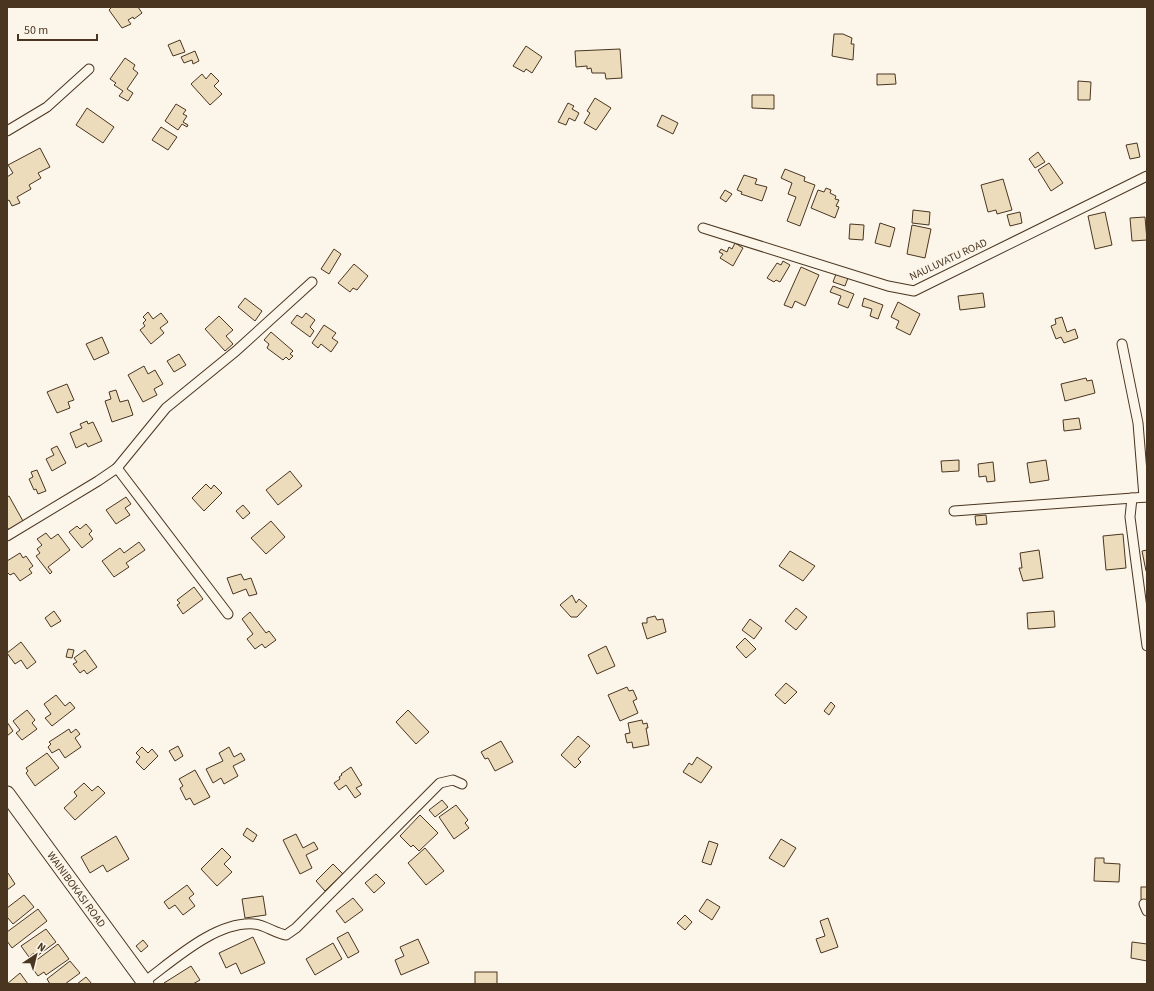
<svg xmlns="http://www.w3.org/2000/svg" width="1154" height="991" viewBox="0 0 1154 991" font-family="'Source Sans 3',sans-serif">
<rect width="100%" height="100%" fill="#fbf6e9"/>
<g fill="#ecdcbc" stroke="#4a3520">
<polygon points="112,7 138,7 142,13 134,19 133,17 128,20 131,24 122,28 109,10"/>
<polygon points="834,34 843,34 852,38 851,44 854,44 853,60 832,56"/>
<polygon points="180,40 185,52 173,56 168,45"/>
<polygon points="526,46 542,57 532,73 526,69 524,72 513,66"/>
<polygon points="620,49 622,78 606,79 605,73 592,73 591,68 587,69 587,66 576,67 575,51"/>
<polygon points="195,51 199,61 193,64 192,60 184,63 181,57"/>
<polygon points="125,58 135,65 133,69 138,73 127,89 133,93 128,101 119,96 123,91 114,85 116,83 110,79"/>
<polygon points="211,73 219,81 214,86 222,94 210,105 191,84 202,74 206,79"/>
<polygon points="877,74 895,74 896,84 877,85"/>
<polygon points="1078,81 1091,82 1090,100 1078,100"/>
<polygon points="752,95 774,95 774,109 752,108"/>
<polygon points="595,98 611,108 596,130 584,123 590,113 587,111"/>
<polygon points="568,103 574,106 572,109 579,113 575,121 569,118 566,125 558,122"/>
<polygon points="176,104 186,110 183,114 187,116 183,122 188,125 187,127 182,124 178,130 165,121"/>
<polygon points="87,108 114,127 103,143 76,125"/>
<polygon points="662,115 678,123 673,134 657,126"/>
<polygon points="161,127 177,137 168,150 152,140"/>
<polygon points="1137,143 1140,157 1130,159 1126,145"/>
<polygon points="40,148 50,167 38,173 41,178 29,185 31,189 17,197 20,203 12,206 9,200 7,201 7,177 13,173 8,165"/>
<polygon points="1038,152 1045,162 1035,168 1029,159"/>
<polygon points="1049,163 1063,183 1051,191 1038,170"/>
<polygon points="785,169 805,177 804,181 815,185 800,226 787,221 796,197 788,194 792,183 781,178"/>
<polygon points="744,175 757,179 755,184 767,187 762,201 741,194 742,192 737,190"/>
<polygon points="1003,179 1012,210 997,214 996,210 988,212 981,185"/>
<polygon points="826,188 831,190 830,193 836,196 835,199 839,200 836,206 839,207 835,218 811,208 818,190 824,192"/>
<polygon points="725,190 732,194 726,202 720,198"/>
<polygon points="913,210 930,212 929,225 912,223"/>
<polygon points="1020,212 1022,223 1010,226 1007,215"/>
<polygon points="1105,212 1112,245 1095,249 1088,216"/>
<polygon points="1145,217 1147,240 1132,241 1130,218"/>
<polygon points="880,223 895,228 890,247 875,243"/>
<polygon points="850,224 864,225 863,240 849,239"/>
<polygon points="912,225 931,229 925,258 907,254"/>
<polygon points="735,243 743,248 733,266 720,258 723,254 719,252 721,249 727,252 729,247 732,249"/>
<polygon points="334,249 341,254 329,274 321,269"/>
<polygon points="783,261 790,265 780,282 776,280 774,282 767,278 777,263 781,265"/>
<polygon points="354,264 368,276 357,290 353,288 350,292 338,283"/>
<polygon points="801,267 819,275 805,306 795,301 792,308 784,305"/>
<polygon points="836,274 848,278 845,286 833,282"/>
<polygon points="833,286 854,294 848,308 838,304 841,296 830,292"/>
<polygon points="983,293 985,307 960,310 958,296"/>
<polygon points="245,298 262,311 255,321 238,307"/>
<polygon points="864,298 883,305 878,319 870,316 872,309 862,306"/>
<polygon points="898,302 920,314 910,335 896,328 899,321 891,317"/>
<polygon points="148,312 153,319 161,313 168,322 160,328 164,333 151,344 140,330 145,326 143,323 146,320 143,317"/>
<polygon points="306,313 315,320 310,327 314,331 310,337 291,323 297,315 302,318"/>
<polygon points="219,316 233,330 226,336 233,344 225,351 205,329"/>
<polygon points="1062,317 1067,332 1075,329 1078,338 1064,343 1061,337 1056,339 1051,326 1056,324 1055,319"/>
<polygon points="324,325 336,333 332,338 338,342 331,352 321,344 318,348 312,343"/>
<polygon points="271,332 293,351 290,354 293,356 289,360 286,357 283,360 267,348 269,344 264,340"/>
<polygon points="102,337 109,353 94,360 86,344"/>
<polygon points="179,354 186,365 174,372 167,361"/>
<polygon points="144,366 148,374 155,370 163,384 154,389 157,395 143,402 128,375"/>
<polygon points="1086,378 1087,381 1092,380 1095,393 1065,401 1061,384"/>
<polygon points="67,384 74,400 68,402 70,408 57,413 47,392"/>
<polygon points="116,390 120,402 128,400 133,415 112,422 105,401 111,399 109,392"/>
<polygon points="1079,418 1081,429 1064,431 1063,420"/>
<polygon points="87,421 88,424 93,422 102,441 88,447 86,443 76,448 70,433 82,428 80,424"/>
<polygon points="57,446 66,463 52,471 46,459 54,455 51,449"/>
<polygon points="959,460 959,471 942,472 941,461"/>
<polygon points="1046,460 1049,480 1030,483 1027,463"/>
<polygon points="993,462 995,481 987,482 986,476 979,477 978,464"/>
<polygon points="37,470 46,491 38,494 36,489 34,490 29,479 33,477 31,472"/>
<polygon points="290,471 302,486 278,505 266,490"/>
<polygon points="206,484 211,489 214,485 222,493 204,511 192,498"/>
<polygon points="9,496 23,521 9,530 7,527 7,497"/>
<polygon points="126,497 131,504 125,508 130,515 116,524 106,510"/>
<polygon points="243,505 250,513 243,519 236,511"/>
<polygon points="986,515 987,524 976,525 975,516"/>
<polygon points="271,521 285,537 266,554 251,538"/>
<polygon points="86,524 92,531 89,534 93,539 82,548 69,532 77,526 80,529"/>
<polygon points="46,533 51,539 58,534 70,550 48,567 52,572 50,574 36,556 40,553 37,549 42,545 37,539"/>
<polygon points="1123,534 1126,568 1106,570 1103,536"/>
<polygon points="139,542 145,550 126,563 129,567 114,577 102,561 120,548 124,553"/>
<polygon points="1039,550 1043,578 1023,581 1019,568 1022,568 1020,553"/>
<polygon points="1147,550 1147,571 1146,571 1142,551"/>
<polygon points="790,551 815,566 803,581 779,566"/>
<polygon points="20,553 23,558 26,556 33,566 29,569 32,573 20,581 14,573 10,575 7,572 7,561"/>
<polygon points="241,574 244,580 251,578 257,594 249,596 246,589 233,594 227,578"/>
<polygon points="194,587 203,599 183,614 177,605 180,603 177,600"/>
<polygon points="572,595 576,603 579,599 587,606 577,617 571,617 560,605"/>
<polygon points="796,608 807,617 796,630 785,621"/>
<polygon points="54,611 61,621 51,627 45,618"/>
<polygon points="1054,611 1055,627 1028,629 1027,613"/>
<polygon points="250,612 266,633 269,631 276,640 265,648 262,644 255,649 247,639 253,634 242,619"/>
<polygon points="655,616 657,620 663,619 666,632 647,639 642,623 647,623 647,618"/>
<polygon points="750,619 762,628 754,639 742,630"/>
<polygon points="745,638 756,649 746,658 736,647"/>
<polygon points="21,642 36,662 27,669 21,660 15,664 7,653"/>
<polygon points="606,646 615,666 597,674 588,655"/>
<polygon points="68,649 74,650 72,658 66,657"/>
<polygon points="85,650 97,667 87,674 84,670 80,673 73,664 77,662 74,658"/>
<polygon points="786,683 797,692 785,704 775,695"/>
<polygon points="627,687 629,691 633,690 637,699 633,701 638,713 620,721 608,695"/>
<polygon points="56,695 65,706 70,702 75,708 52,726 45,718 51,714 44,704"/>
<polygon points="831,702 835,706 829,715 824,711"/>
<polygon points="27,710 35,720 32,723 37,729 22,740 16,733 20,730 13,721"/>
<polygon points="408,710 429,732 416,744 396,722"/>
<polygon points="642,720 643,724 647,723 648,728 646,728 649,745 633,748 632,742 627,743 625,734 630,733 628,723"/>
<polygon points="7,722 13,731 7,736"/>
<polygon points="69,729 71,733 76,729 80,734 75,738 81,747 65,758 59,749 52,753 48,747 51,744 49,742"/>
<polygon points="578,736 590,746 578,759 581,762 575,768 561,755"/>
<polygon points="501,741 513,762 495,771 488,758 485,759 481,752"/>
<polygon points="178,746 183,756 175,761 169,751"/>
<polygon points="142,747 148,753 152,749 158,756 144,770 136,762 140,757 136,753"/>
<polygon points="229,747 234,757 241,753 245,760 233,766 238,776 224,784 221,778 213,783 206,769 223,761 219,753"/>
<polygon points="47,753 59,768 35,786 26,773 28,771 26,768"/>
<polygon points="697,757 712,767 701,783 683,772 689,763 692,765"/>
<polygon points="351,767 362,785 356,788 361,794 355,798 346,785 339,790 334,783 340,779 339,777 342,775 341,774"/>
<polygon points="195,770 210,797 194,805 190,798 186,800 180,788 183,786 179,779"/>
<polygon points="84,783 92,791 98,786 105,793 75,820 64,808 77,796 74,792"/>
<polygon points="442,800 448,807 435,817 429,810"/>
<polygon points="456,805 468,820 465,823 469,828 454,839 439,817"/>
<polygon points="420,815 438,833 419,851 413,845 411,847 400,836"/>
<polygon points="247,828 257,835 253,842 243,835"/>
<polygon points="296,834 303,848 314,842 318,849 306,855 312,868 300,874 283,840"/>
<polygon points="116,836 129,859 107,872 103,865 90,873 81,857"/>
<polygon points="781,839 796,848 784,867 769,858"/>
<polygon points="709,841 718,844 711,865 702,862"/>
<polygon points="222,848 231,857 224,864 232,872 217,886 201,869"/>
<polygon points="425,848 444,871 426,885 408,863"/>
<polygon points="1095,858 1104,858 1104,863 1120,864 1119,882 1094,881"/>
<polygon points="333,864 343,874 325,891 316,881"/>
<polygon points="8,873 15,884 7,890 7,874"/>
<polygon points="376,874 385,883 374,893 365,883"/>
<polygon points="187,885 194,894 189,898 195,906 183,915 175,905 169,909 164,902"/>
<rect x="1141" y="887" width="6" height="13"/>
<polygon points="24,895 34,907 13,924 7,917 7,908"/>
<polygon points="263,896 266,915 245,918 242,899"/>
<polygon points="353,898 363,910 345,923 336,911"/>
<polygon points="707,899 720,907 712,920 699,911"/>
<polygon points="38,909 47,921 12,948 7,941 7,932"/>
<polygon points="685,915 692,922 685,930 677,923"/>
<polygon points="828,918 838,947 821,953 816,939 825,936 820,921"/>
<polygon points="46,929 56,942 37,956 34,953 29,957 21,946"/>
<polygon points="348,932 359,952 348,958 337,938"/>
<polygon points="253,937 265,963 241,974 236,963 226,968 219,953"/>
<polygon points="418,939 429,963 401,975 395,960 404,956 400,947"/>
<polygon points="143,940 148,946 141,952 136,946"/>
<polygon points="1132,942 1147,944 1147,961 1131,958"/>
<polygon points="333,943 342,959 315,975 306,959"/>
<polygon points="58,944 69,959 46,975 44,972 38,976 30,965"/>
<polygon points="70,961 80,973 65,984 50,984 47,979"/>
<polygon points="191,966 200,980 193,984 165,984 164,983"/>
<rect x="475" y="972" width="22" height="12"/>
<polygon points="20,973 28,984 7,984"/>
<polygon points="86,977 92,984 77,984"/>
</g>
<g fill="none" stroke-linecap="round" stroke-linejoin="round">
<g stroke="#4a3520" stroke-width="11">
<g id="minor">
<polyline points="7,131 47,107 89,69"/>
<polyline points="703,228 888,286 914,291 1147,176"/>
<polyline points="1122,344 1138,423 1144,497"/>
<polyline points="117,468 228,614"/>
<polyline points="1132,498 1130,517 1147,646"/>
<polyline points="954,511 1147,497"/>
<polyline points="7,536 98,481 117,468 166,408 236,351 312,282"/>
<polyline points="1144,904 1147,911"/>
<path d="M144,982C174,960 216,921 254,924C265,925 275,933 286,935L296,928L440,783L453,780L462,784"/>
</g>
</g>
<g stroke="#4a3520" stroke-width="17">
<g id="primary">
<path id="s1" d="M7,794L146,984"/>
</g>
</g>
<use href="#minor" stroke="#fbf6e9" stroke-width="9"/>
<use href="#primary" stroke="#fbf6e9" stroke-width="15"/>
</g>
<g text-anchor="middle" stroke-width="3" stroke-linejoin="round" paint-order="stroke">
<g font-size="11" fill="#4a3520" stroke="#fbf6e9">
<text transform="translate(948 259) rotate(-25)" y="4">NAULUVATU ROAD</text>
<text dy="4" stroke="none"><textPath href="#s1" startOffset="118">WAINIBOKASI ROAD</textPath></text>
</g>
</g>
<rect width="1154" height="991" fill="none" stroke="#4a3520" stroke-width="16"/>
<g transform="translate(36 955) rotate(35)" stroke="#fbf6e9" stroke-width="3" paint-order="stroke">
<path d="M0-3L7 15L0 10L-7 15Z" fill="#4a3520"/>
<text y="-6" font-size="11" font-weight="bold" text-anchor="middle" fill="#4a3520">N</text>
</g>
<path d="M18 34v6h79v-6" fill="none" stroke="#4a3520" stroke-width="2"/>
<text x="24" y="34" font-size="12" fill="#4a3520" stroke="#fbf6e9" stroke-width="3" paint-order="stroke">50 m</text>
</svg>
